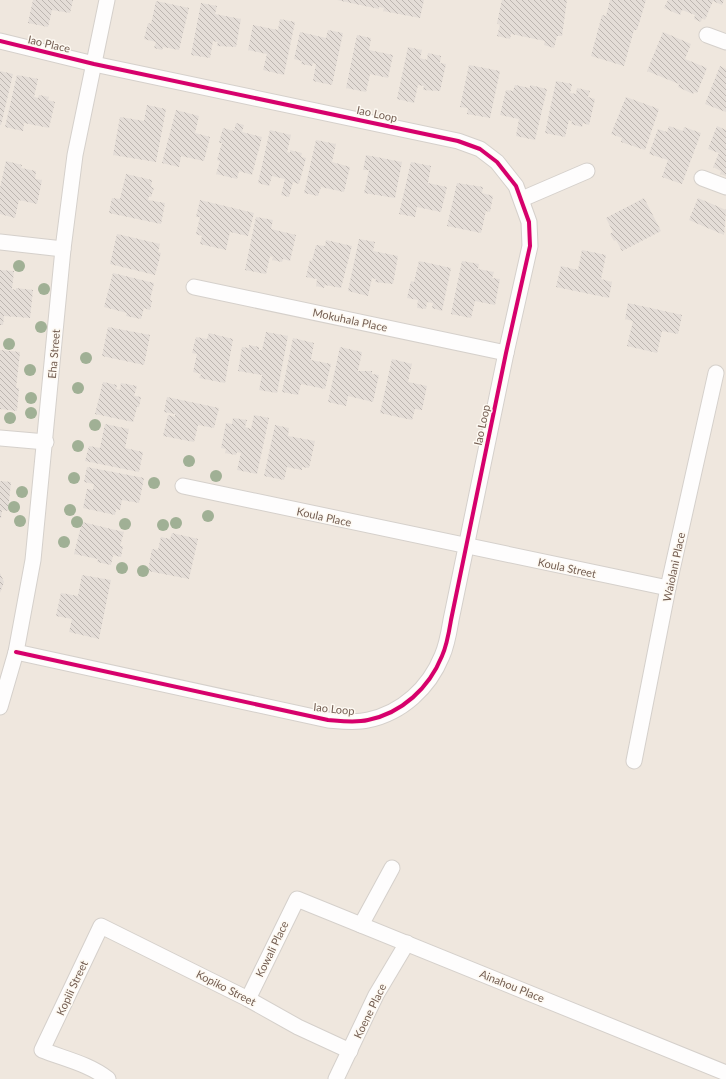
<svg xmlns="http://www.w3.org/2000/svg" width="726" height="1079" viewBox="0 0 726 1079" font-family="Lato,sans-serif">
<defs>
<pattern id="building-back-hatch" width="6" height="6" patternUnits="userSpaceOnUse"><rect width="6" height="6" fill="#e4ddd7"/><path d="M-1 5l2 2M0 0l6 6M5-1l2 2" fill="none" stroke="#bdb6b1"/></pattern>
</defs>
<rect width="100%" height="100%" fill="#f8f4f0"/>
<rect fill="#efe7de" x="0" y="0" width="726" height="1079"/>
<g fill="url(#building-back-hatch)">
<polygon points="33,0 73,0 70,13 52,10 48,27 28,23"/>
<polygon points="337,0 424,0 420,18 383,11 384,8 379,7 379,9"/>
<polygon points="502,0 567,0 562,36 557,36 554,48 544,45 545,41 511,34 510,39 497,36 500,25 497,23"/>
<polygon points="610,0 646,0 637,30 634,30 624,66 591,56 602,15 606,16"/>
<polygon points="668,0 724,0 722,5 713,1 705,20 702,18 701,22 694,19 695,15 682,10 680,15 664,8"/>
<polygon points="156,1 189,8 179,50 163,47 162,50 154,48 156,42 144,39 148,23 151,24"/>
<polygon points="201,3 217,6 215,14 241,19 236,47 217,46 218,42 213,41 210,58 191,55"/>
<polygon points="280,19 295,22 284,75 263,70 267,54 248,50 253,25 278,30"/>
<polygon points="328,30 343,33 332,85 313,81 316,64 313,63 312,66 301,64 302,61 294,59 300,32 326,38"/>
<polygon points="663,32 691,44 685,59 707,68 697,93 694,92 693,94 678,87 679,84 647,71"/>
<polygon points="357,35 371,38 369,50 393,55 388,78 370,74 366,92 346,88"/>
<polygon points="408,47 422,50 420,58 427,60 428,53 441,56 440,63 446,64 440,91 423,90 424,86 418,85 414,103 397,99"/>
<polygon points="469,65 500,71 490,118 467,114 468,108 460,107"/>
<polygon points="720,66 726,69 726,112 705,104"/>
<polygon points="0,71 13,74 1,125 0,125"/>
<polygon points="17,75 38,79 34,97 38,98 39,95 49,97 48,100 55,102 49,128 24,123 23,131 5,127"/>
<polygon points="556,81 572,84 570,93 576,94 577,88 590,91 588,97 595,99 589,125 583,123 582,127 571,124 572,121 569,120 565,137 545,133"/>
<polygon points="515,85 530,88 530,85 547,89 535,140 516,136 519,119 500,115 506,90 513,91"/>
<polygon points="626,97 659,109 645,150 621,142 622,138 611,134"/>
<polygon points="147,105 166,109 156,162 113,155 120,117 144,121"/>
<polygon points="176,110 199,116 195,133 210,137 204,161 181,156 179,167 162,163"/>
<polygon points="236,123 244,125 242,132 262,137 252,175 239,171 237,179 216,174 220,161 217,160 222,143 219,143 223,128 234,131"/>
<polygon points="669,126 683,131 684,127 701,133 682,184 662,177 668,160 649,154 658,129 667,132"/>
<polygon points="717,126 726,130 726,176 720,174 721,171 713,167 719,153 708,149"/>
<polygon points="270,130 291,135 287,152 290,153 290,150 302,153 301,157 306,158 299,184 293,182 289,197 281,195 285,179 272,176 269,186 258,183"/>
<polygon points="316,140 336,144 332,162 350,167 344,192 321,187 318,196 304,193"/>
<polygon points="366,155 402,162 395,198 364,193 369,170 363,170"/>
<polygon points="6,161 22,165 21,168 36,171 35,179 42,180 37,204 19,200 15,218 0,214 0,188"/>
<polygon points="411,162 431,166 428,183 447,187 441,212 417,207 415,217 399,214"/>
<polygon points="126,174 152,180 151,187 154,188 151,197 149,196 148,200 165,203 161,224 109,213 112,198 120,199"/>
<polygon points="457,183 483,187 482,193 493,196 490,212 486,211 481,233 447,226"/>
<polygon points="644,198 661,231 622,251 616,240 614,241 610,234 613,232 606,218"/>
<polygon points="698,198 726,210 724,235 689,220"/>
<polygon points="200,200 254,213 248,236 230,232 226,250 200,244 202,236 196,234 200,217 196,217"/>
<polygon points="256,217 273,220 271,229 296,235 290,261 283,259 282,262 272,260 273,257 270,256 266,274 245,270"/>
<polygon points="117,234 160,244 158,252 161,253 155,275 110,264"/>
<polygon points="359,239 375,242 373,251 398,256 393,284 375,282 376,279 372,278 368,296 348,291"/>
<polygon points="326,240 352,246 341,288 325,285 324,288 316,286 317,279 306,277 310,260 312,261 316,245 325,246"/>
<polygon points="582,250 606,255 601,279 612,282 609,298 556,287 561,266 578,270"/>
<polygon points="419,261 451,268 442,311 432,308 433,303 427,302 426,309 417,308 418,300 407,298 411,281 414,282"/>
<polygon points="462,261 479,264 478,269 494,272 492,278 500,279 495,305 475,301 471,318 451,314"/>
<polygon points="0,270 14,271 12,289 16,290 16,288 33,290 30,318 4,316 3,325 0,325"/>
<polygon points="113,273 154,283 150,300 152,301 150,310 144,308 141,319 126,316 127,313 104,307"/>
<polygon points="628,303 682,315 678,334 662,331 657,353 627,346 633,321 625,319"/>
<polygon points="108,327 150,335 144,365 102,356"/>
<polygon points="266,332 288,336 277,393 259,390 262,375 238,371 242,347 249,348 249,345 259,347 259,350 262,350"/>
<polygon points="209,333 233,339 225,383 199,378 201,374 193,372 197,354 192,353 196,337 207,339"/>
<polygon points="293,338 314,343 311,360 331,364 325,389 301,384 298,395 282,392"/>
<polygon points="340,347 362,352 358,371 372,371 372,374 379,375 373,402 348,396 346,406 328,402"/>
<polygon points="0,350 20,352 16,388 19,388 17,411 0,409"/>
<polygon points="392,359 412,364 408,382 427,386 422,410 415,409 412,420 380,413"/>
<polygon points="103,382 117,385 116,389 120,390 121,383 137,386 134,396 141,397 139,407 137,407 133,422 95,414"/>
<polygon points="167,397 219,408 214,428 198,425 194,442 163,436 168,415 175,417 175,414 164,412"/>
<polygon points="254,415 269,418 257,474 237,470 241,453 237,452 236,455 225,453 226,449 221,448 226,423 232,424 233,418 247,420 245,427 251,429"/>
<polygon points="105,424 129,429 125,448 143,452 139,472 85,461 89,446 100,448"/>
<polygon points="275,425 289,428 288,436 315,441 309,468 302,467 302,470 287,467 284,480 264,476"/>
<polygon points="87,467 144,478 139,503 122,500 120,510 116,509 115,515 83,508 87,489 93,490 94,484 84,482"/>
<polygon points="0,481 11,482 8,511 2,510 1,518 0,518"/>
<polygon points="82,522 124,532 120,546 123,546 121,557 113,555 111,565 97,562 98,559 74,554"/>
<polygon points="172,533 198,539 189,579 148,571 152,549 158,550 161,537 170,539"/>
<polygon points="0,573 4,582 0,593"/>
<polygon points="82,575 111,580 99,639 69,632 72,619 56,616 61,593 78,596"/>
</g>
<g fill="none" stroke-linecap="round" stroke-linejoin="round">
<g stroke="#d5d0cb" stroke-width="17">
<g id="minor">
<polyline points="707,35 726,42"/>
<path d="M0,41L94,64L458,141L480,149L497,162L516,186L529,222L530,246L506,353L451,620C449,632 447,645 442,656C429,688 402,713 368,720C355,723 341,721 328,720L16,652"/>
<polyline points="702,178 726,187"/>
<polyline points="522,199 587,171"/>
<polyline points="0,242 63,249"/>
<polyline points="194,287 506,353"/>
<polyline points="0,438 46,442"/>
<polyline points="183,486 668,588"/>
<polyline points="0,707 16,652 33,560 63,249 75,155 107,0"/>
<polyline points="634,761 668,588 716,373"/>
<polyline points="361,925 392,868"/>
<polyline points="248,999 297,899 726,1073"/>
<path d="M108,1079C89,1064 65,1059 42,1050L101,926L248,999L298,1027L350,1051"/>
<polyline points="336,1079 376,995 407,943"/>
</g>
</g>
<use href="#minor" stroke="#fefdfd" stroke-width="15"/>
<g stroke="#fdf9f2" stroke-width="6">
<path id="cycleway" d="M0,41L94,64L458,141L480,149L497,162L516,186L529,222L530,246L506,353L451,620C449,632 447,645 442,656C429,688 402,713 368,720C355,723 341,721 328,720L16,652"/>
</g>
<use href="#cycleway" stroke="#d6006c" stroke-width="4"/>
</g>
<g fill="#a0b095">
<circle cx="19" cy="266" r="6"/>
<circle cx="44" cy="289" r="6"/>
<circle cx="41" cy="327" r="6"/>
<circle cx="9" cy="344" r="6"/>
<circle cx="86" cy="358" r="6"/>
<circle cx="30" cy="370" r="6"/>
<circle cx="78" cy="388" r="6"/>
<circle cx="31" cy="398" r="6"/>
<circle cx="31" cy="413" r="6"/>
<circle cx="10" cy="418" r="6"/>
<circle cx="95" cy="425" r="6"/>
<circle cx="78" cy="446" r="6"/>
<circle cx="189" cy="461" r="6"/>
<circle cx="216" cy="476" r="6"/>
<circle cx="74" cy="478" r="6"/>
<circle cx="154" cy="483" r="6"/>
<circle cx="22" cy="492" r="6"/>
<circle cx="14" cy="507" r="6"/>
<circle cx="70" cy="510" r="6"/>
<circle cx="208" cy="516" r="6"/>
<circle cx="20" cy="521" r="6"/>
<circle cx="77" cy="522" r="6"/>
<circle cx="176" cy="523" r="6"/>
<circle cx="125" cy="524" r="6"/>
<circle cx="163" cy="525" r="6"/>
<circle cx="64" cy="542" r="6"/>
<circle cx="122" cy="568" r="6"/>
<circle cx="143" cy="571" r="6"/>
</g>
<g text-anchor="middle" stroke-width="3" stroke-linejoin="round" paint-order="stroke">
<g font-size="11" fill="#735d51" stroke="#fdf9f2">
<text transform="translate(49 44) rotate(13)" y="4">Iao Place</text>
<text transform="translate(377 114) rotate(12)" y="4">Iao Loop</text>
<text transform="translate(350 320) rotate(12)" y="4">Mokuhala Place</text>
<text transform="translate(54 354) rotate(-85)" y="4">Eha Street</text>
<text transform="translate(482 425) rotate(-78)" y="4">Iao Loop</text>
<text transform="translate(324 517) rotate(12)" y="4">Koula Place</text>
<text transform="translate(674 567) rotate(-78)" y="4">Waiolani Place</text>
<text transform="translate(567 568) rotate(12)" y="4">Koula Street</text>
<text transform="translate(334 709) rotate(6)" y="4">Iao Loop</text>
<text transform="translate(272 949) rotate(-64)" y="4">Kowali Place</text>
<text transform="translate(512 986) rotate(22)" y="4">Ainahou Place</text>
<text transform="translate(72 988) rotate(-65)" y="4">Kopili Street</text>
<text transform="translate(226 988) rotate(27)" y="4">Kopiko Street</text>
<text transform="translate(370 1011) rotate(-64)" y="4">Koene Place</text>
</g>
</g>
</svg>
